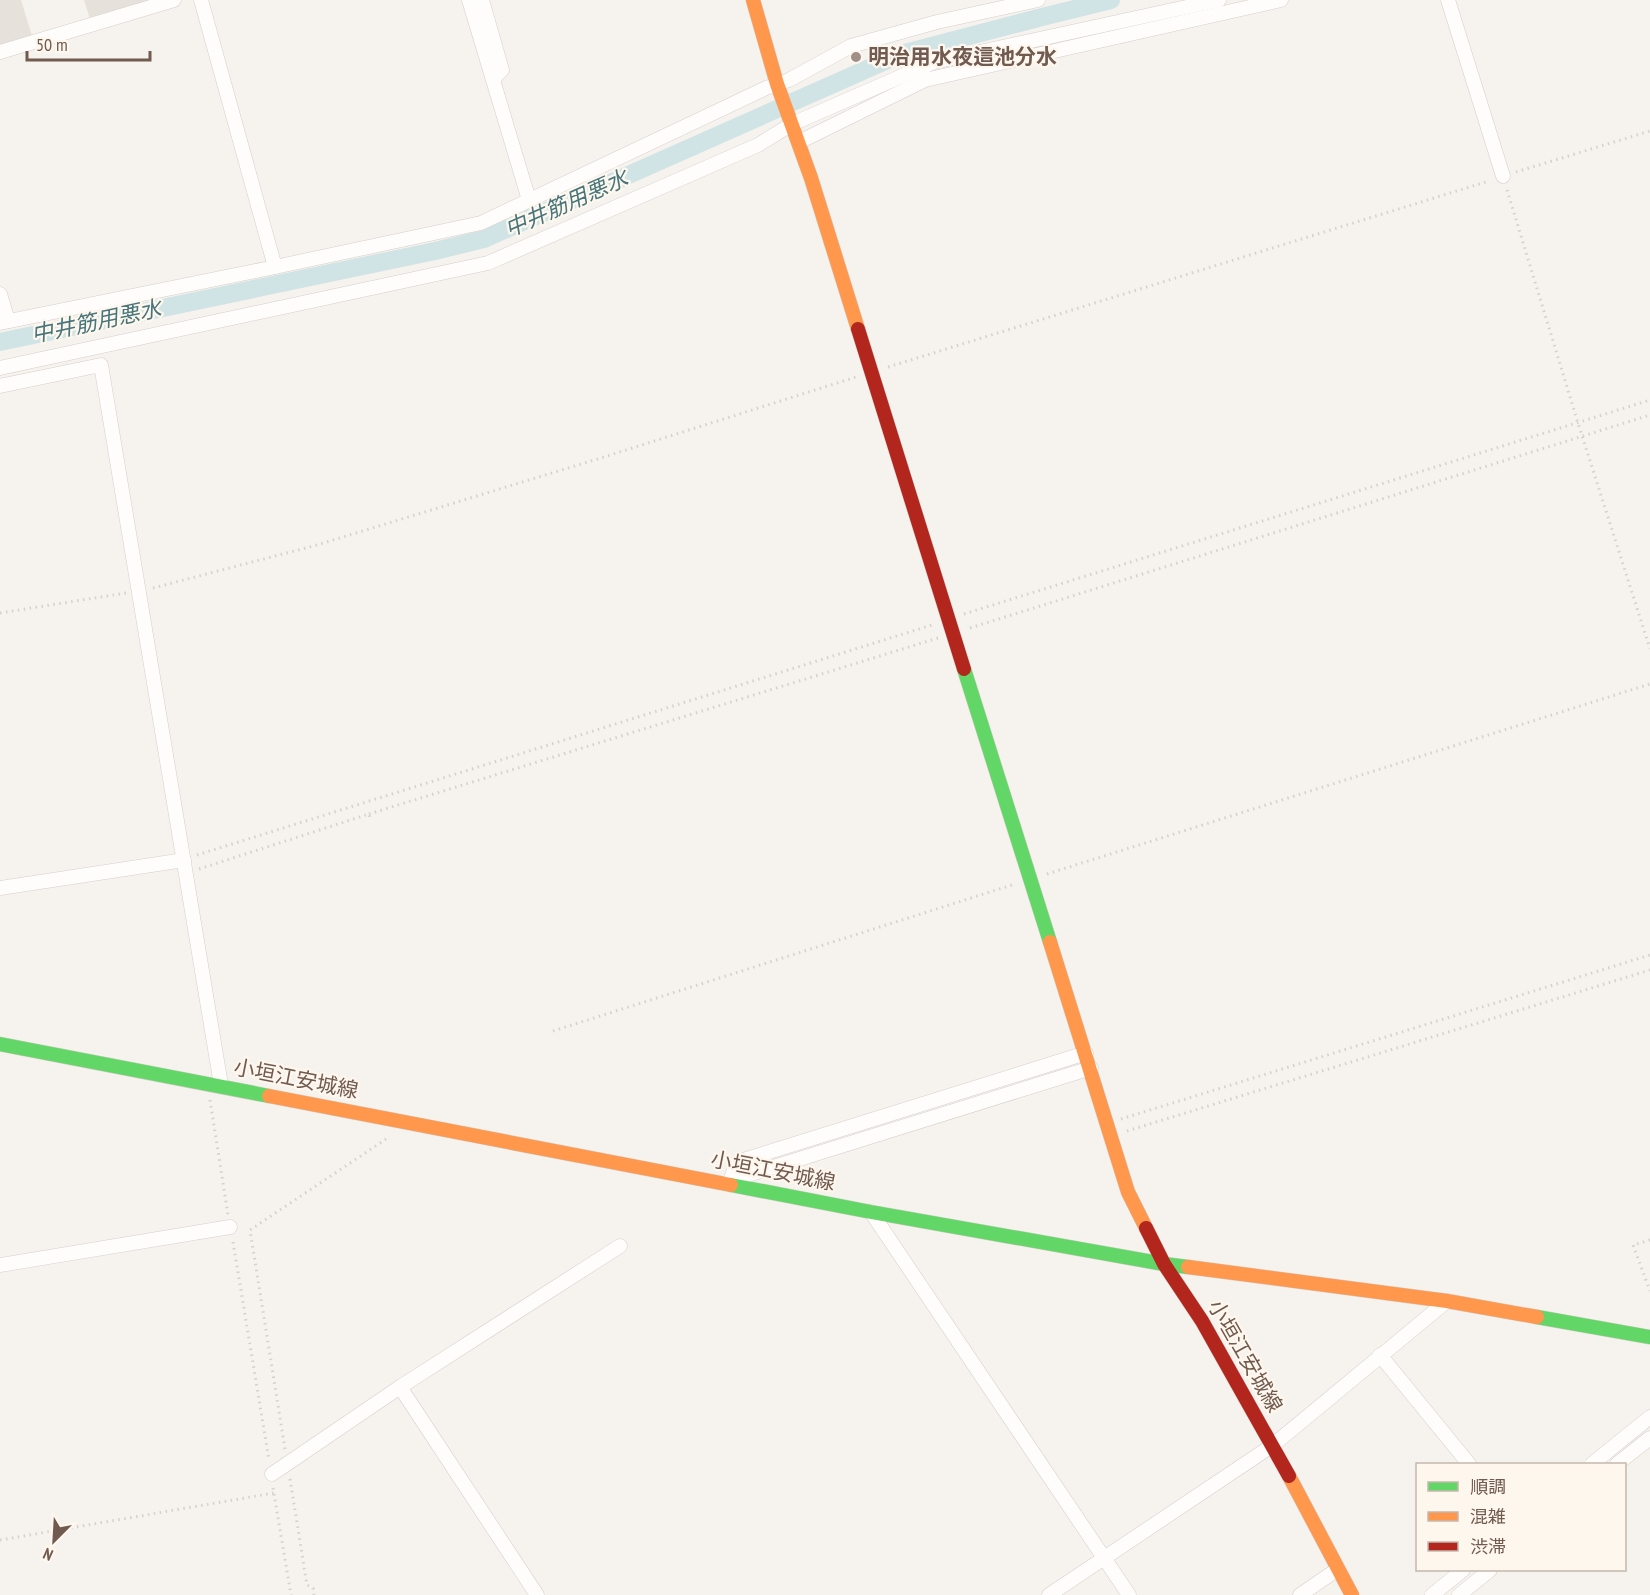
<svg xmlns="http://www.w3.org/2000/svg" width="1650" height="1595" viewBox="0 0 1650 1595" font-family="'PT Sans Narrow','Noto Sans JP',sans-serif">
<rect width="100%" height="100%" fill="#f6f2ed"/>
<g fill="#e7e1dc">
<polygon points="0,0 21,0 32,36 0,45"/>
<polygon points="84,0 154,0 90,19"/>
</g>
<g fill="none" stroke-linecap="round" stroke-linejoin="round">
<polyline stroke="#d0e4e5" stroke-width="18" points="0,342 435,251 484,239 901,54 1042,17 1111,0"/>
<g stroke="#d5cfcb" stroke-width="15">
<g id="street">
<polyline points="201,0 275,267"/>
<polyline points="469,0 529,200"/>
<polyline points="482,0 502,70 493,79"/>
<polyline points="1448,0 1503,176"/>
<polyline points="0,52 174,0"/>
<polyline points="799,142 925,80 1281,0"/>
<polyline points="0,294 8,321"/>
<polyline points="0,323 275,267 481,223 766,88 789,80 851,46 937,22 1038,0"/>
<polyline points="0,368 488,263 758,145 792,124 934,62 1219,0"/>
<polyline points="0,386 101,365 221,1085"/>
<polyline points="0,888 184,860"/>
<polyline points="729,1184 737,1162 1086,1053"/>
<polyline points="729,1184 748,1175 1091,1068"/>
<polyline points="871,1212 1129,1595"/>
<polyline points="0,1265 230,1227"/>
<polyline points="1380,1355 1469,1464"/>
<polyline points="400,1387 620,1246"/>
<polyline points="1592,1464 1650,1417"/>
<polyline points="1617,1464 1650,1438"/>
<polyline points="272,1474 400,1387 537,1595"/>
<polyline points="1049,1595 1273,1445 1447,1301"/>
<polyline points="1300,1595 1338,1569"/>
<polyline points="1432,1595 1463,1570"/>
<polyline points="1459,1595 1490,1570"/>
</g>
</g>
<g stroke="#d4cec8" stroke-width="15">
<g id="fast">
<polyline points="964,669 1050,942"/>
<polyline points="0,1044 269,1096"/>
<polyline points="731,1185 871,1212 1164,1264 1188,1267"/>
<polyline points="1537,1317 1650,1337"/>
</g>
</g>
<g stroke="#d4cec8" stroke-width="15">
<g id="slow">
<polyline points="753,0 777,84 811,178 858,329"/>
<polyline points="1050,942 1128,1192 1146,1228"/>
<polyline points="269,1096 731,1185"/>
<polyline points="1188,1267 1447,1301 1537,1317"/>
<polyline points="1289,1476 1352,1595"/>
</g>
</g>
<g stroke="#d4cec8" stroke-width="15">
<g id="jam">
<polyline points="858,329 964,669"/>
<polyline points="1146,1228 1164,1264 1202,1321 1289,1476"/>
</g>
</g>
<g stroke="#d7d0cd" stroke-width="3" stroke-dasharray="1.5 4.5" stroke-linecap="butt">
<polyline points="1516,172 1650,131"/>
<polyline points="1507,190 1578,423 1650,649"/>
<polyline points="888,367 1489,181"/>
<polyline points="153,588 317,545 604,457 856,377"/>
<polyline points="0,613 126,593"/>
<polyline points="964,614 1650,400"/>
<polyline points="970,628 1650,415"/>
<polyline points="369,814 938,638"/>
<polyline points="197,855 935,624"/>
<polyline points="199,869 369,814 370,818"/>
<polyline points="1047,874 1650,684"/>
<polyline points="553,1031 1015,884"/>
<polyline points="210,1100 228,1215"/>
<polyline points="1121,1119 1650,955"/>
<polyline points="1127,1131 1650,970"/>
<polyline points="1650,1240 1633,1245 1650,1291"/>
<polyline points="233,1242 269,1460"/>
<polyline points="285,1449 250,1230 389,1137"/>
<polyline points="290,1479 307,1585 313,1588 314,1595"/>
<polyline points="273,1488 291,1595"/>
<polyline points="0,1540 274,1493"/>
</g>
<use href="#street" stroke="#fefdfc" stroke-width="14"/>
<use href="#fast" stroke="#63d668" stroke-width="14"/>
<use href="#slow" stroke="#ff974d" stroke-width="14"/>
<use href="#jam" stroke="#b3261e" stroke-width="14"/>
</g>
<circle fill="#a08f86" stroke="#fdf7ee" stroke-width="2" cx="856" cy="57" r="6"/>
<g text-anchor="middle" stroke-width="4.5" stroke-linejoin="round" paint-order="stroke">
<g font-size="21" font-weight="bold" fill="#715a4f" stroke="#fdf7ee" text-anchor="start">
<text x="868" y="64">明治用水夜這池分水</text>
</g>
<g font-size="21" fill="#715a4f" stroke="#fdf7ee">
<text transform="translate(296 1079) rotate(11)" y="7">小垣江安城線</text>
<text transform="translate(773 1171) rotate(11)" y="7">小垣江安城線</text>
<text transform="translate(1245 1356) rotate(60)" y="7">小垣江安城線</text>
</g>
<g font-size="22" font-style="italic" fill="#48747b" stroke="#fdf7ee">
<text transform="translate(566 203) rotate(-24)" y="8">中井筋用悪水</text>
<text transform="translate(96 321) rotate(-12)" y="8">中井筋用悪水</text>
</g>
</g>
<rect x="1416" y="1463" width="210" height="108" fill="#fdf7ee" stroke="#c5b8ae" stroke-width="1.5"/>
<rect x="1428" y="1482" width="30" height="9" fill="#63d668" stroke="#c5b8ae" stroke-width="1.5"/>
<text x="1470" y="1493" font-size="18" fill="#715a4f">順調</text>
<rect x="1428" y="1512" width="30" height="9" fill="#ff974d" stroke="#c5b8ae" stroke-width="1.5"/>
<text x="1470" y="1523" font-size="18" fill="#715a4f">混雑</text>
<rect x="1428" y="1542" width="30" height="9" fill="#b3261e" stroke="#c5b8ae" stroke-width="1.5"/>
<text x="1470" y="1553" font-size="18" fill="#715a4f">渋滞</text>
<g transform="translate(54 1541) rotate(204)" stroke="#fdf7ee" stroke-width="4.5" paint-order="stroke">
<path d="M0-4.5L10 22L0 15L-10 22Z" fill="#715a4f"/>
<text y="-9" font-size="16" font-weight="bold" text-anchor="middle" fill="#715a4f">N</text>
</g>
<path d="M27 51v9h123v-9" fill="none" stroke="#715a4f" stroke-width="3"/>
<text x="36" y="51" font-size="18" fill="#715a4f" stroke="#fdf7ee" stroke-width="4.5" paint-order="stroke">50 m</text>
</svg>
